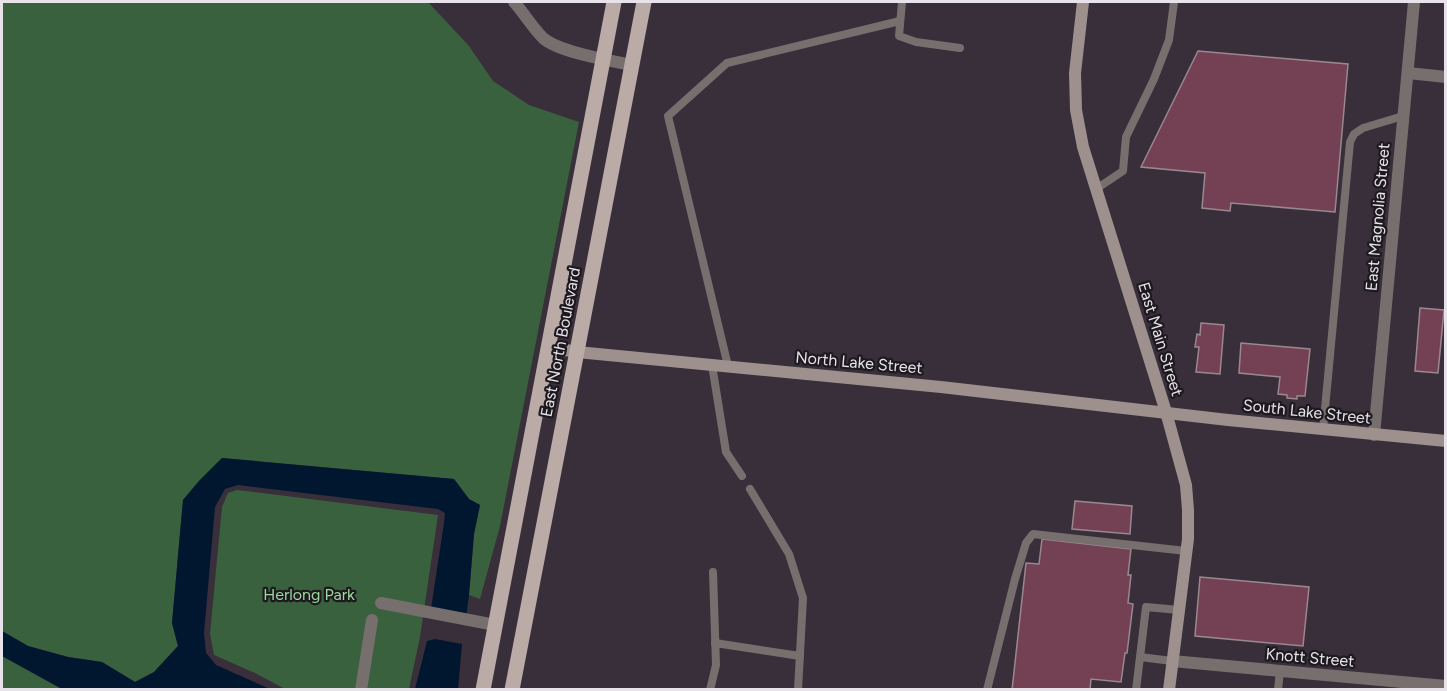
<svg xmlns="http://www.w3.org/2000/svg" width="1447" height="691" viewBox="0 0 1447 691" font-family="Figtree,sans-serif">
<rect width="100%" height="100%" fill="#382f3b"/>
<g fill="#3a613e">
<polygon points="2,2 428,2 469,46 493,81 529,105 579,122 500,526 480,599 469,595 474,534 480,505 469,499 454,479 222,458 199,481 183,500 172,623 178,646 154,672 135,682 102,662 68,657 28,646 2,631"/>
<polygon points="237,490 438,515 420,637 409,689 285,689 255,673 214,655 210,634 222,507 228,493"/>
<polygon points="2,656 62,689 2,689"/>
</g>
<g fill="#00172f">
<polygon points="222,458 454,479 469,499 480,505 474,534 469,595 466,617 431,609 444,523 445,513 438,509 238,485 225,489 215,507 204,633 206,653 216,665 270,689 62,689 2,656 2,631 28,646 68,657 102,662 135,682 154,672 178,646 172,623 183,500 199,481"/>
<polygon points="435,639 462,644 458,689 415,689 427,641"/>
</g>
<g fill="#734054" stroke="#9a888e" stroke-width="1.5">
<polygon points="1198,51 1348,64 1335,212 1231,203 1230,211 1202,208 1205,173 1141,167"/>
<polygon points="1420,308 1444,310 1438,373 1415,371"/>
<polygon points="1201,323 1224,325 1220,374 1196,372 1199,347 1195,347 1197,334 1200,335"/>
<polygon points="1241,343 1310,349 1305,396 1297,396 1297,399 1287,398 1287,395 1278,394 1280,377 1239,373"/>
<polygon points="1075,501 1132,506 1130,534 1072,529"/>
<polygon points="1042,539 1131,549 1128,575 1131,575 1128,603 1133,604 1127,653 1125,653 1121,682 1091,679 1090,690 1012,690 1026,563 1039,564"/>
<polygon points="1200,577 1309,587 1303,646 1195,636"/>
</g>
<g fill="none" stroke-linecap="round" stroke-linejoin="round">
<g stroke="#776f6d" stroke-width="8">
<polyline points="902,2 899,36 916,42 960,48"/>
<polyline points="1096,189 1123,171 1126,137 1154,79 1169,40 1174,2"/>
<polyline points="712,365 726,452 742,476"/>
<polyline points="728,366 668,116 727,63 900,21"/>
<polyline points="1323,430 1350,142 1354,134 1363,128 1403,116"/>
<polyline points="750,489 789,554 803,598 798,690"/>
<polyline points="715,643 800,656"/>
<polyline points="1140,657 1146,607 1179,610"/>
<polyline points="710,690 716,665 713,572"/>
<polyline points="987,690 1015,579 1026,543 1033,534 1186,551"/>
<polyline points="1136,690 1140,657 1172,661"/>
<polyline points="1278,690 1280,671"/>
</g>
<g stroke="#776f6d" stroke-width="12">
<path d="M514,2C524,13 532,27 543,38C558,52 611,61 632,65"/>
<polyline points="1408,73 1446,77"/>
<polyline points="1374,435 1414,2"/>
<polyline points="381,603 495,625"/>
<polyline points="1172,661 1446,686"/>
<polyline points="361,690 372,620"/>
</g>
<g stroke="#9e918d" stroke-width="12">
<polyline points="1083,2 1075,73 1076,110 1083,147 1166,412 1186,485 1188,510 1188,539 1169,690"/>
<polyline points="549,347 577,352 941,387 1228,420 1446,441"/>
</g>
<g stroke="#bbaba6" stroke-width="15">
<polyline points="483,690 614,2"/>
<polyline points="512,690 644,2"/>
</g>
</g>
<g text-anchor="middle" stroke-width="4.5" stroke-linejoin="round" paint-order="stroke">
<g font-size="16" fill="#e8e2ea" stroke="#1d191e">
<text transform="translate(1377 217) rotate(-85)" y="6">East Magnolia Street</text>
<text transform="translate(1161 339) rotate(73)" y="6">East Main Street</text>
<text transform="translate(560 342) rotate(-79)" y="6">East North Boulevard</text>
<text transform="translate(859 362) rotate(5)" y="6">North Lake Street</text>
<text transform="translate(1307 411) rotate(6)" y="6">South Lake Street</text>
<text transform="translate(1310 657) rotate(5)" y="6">Knott Street</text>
</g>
<g font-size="16" fill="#99d99e" stroke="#1d191e">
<text x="309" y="600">Herlong Park</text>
</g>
</g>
<rect width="1447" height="691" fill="none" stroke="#e8e2ea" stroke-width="6"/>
</svg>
